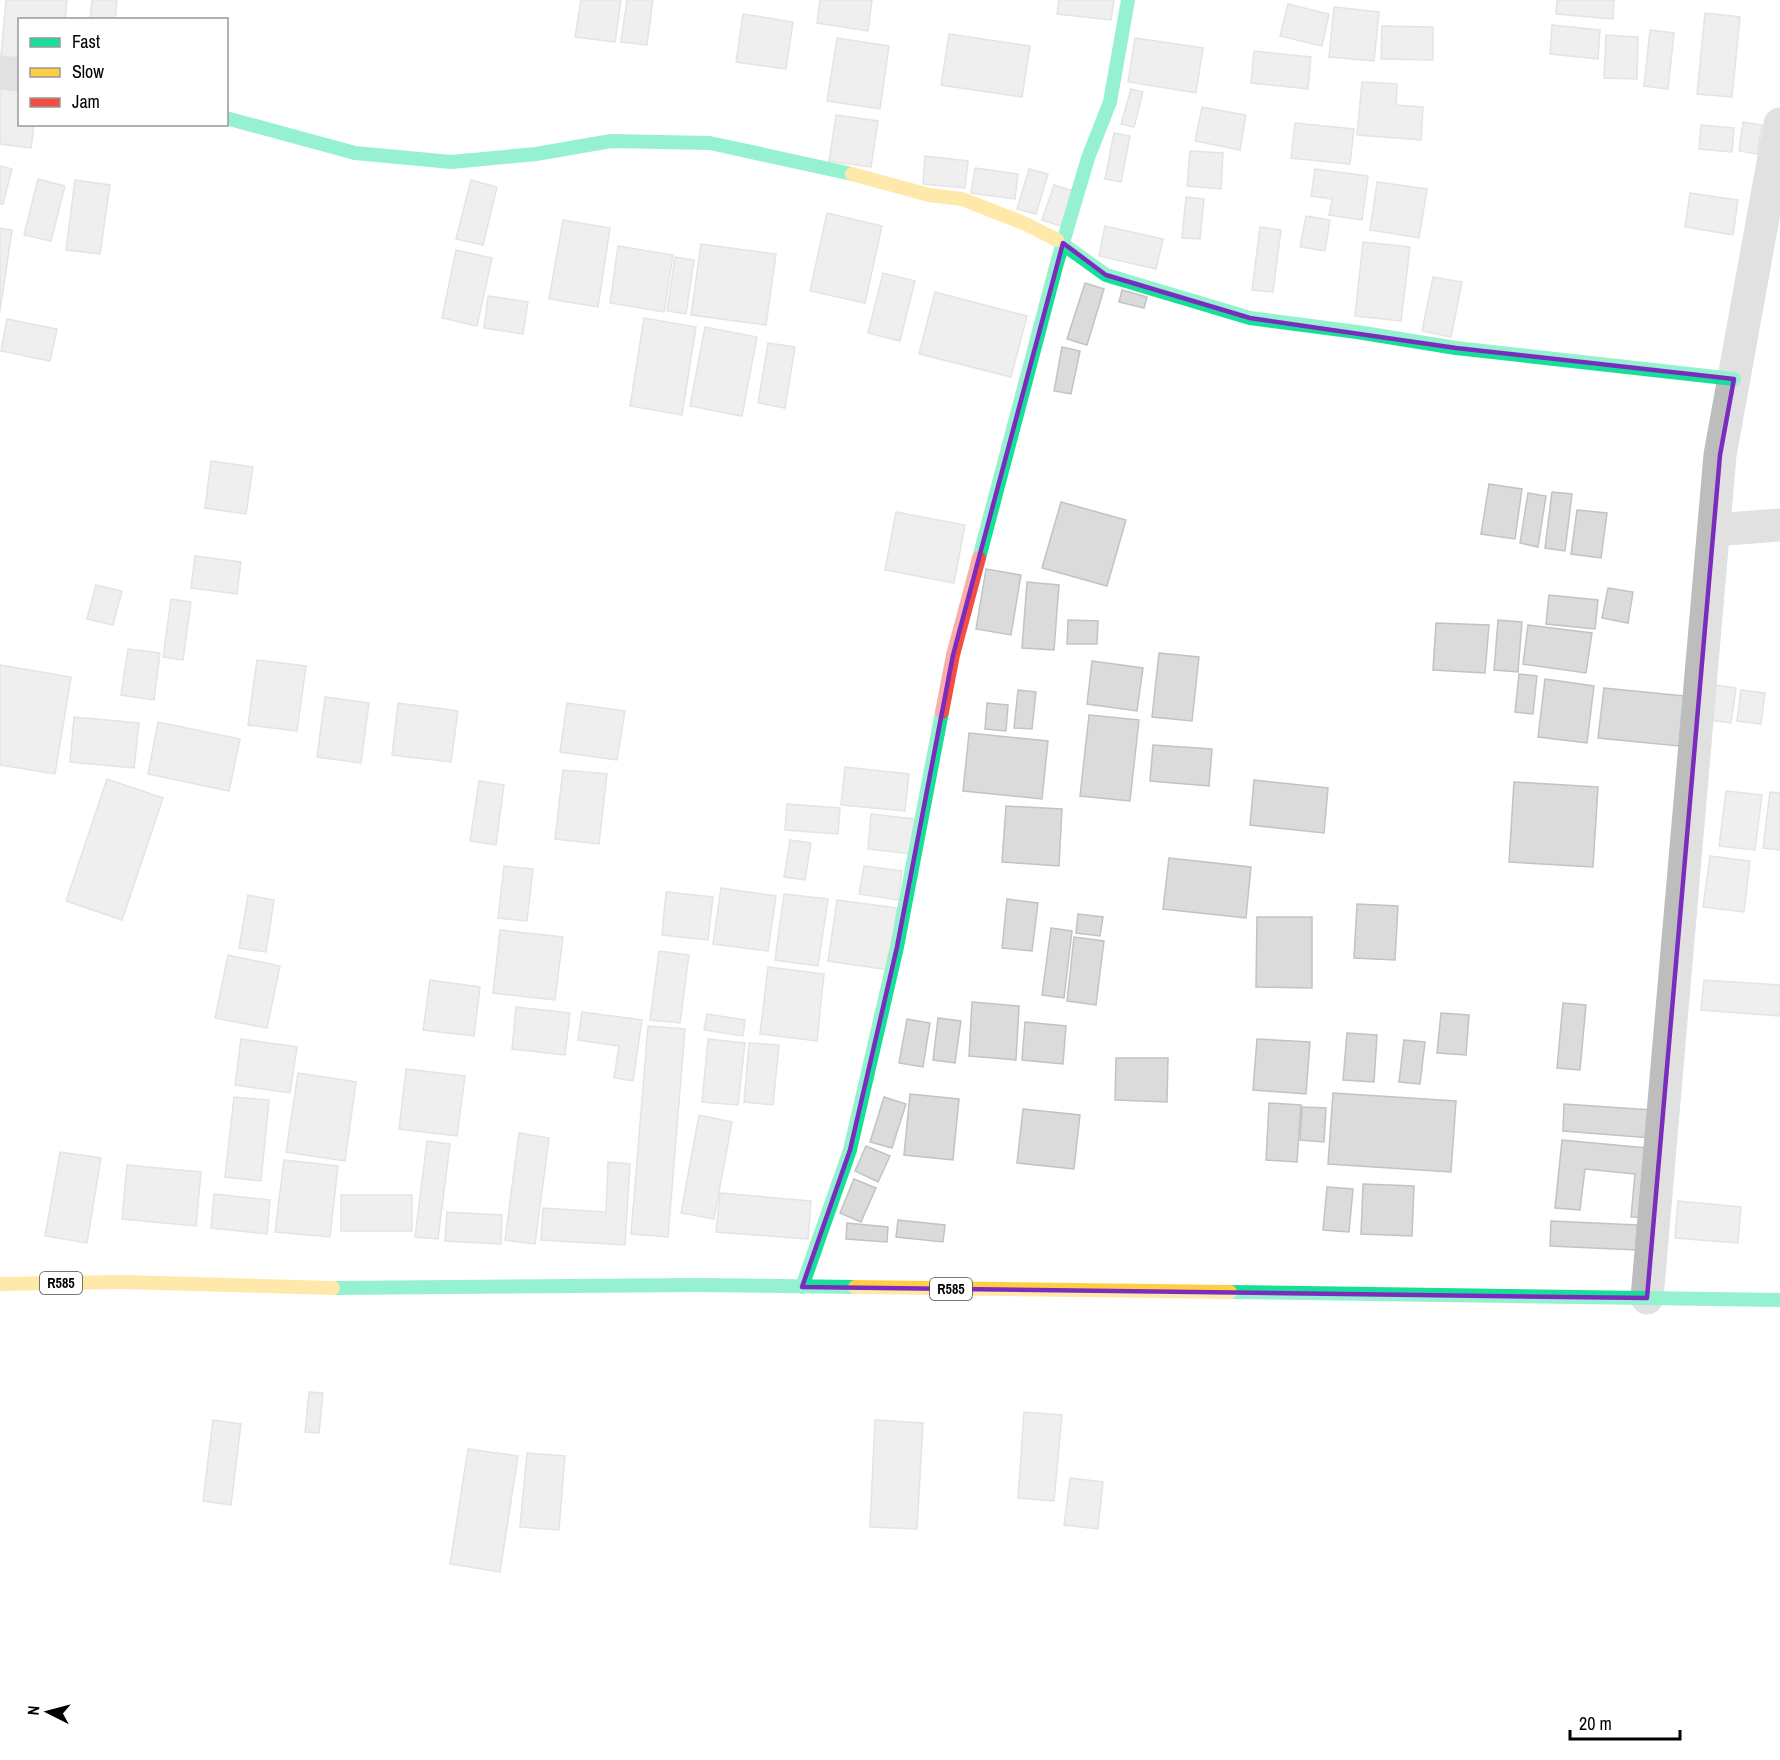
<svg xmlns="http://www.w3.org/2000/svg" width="1780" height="1760" viewBox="0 0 1780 1760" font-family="'Archivo Narrow',sans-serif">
<rect width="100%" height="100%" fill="#fff"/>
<g fill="#dbdbdb" stroke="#c3c3c3" stroke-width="1.5">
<polygon points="6,0 67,0 65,20 20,20 20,58 1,56"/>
<polygon points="92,0 117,0 115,20 90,20"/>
<polygon points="581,0 621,0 615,42 575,37"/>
<polygon points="627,0 653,0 647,45 621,42"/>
<polygon points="820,0 872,0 868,31 817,23"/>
<polygon points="1059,0 1114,0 1111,20 1057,14"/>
<polygon points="1557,0 1614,0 1613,19 1556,14"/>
<polygon points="1288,4 1329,14 1322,46 1280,36"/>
<polygon points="1334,7 1379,12 1374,61 1329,57"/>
<polygon points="1705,13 1740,17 1732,97 1697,94"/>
<polygon points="743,14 793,22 786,69 736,62"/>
<polygon points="1552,25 1600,30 1598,59 1550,54"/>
<polygon points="1382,26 1433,27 1433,60 1381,59"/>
<polygon points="1650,30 1674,33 1668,89 1644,86"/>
<polygon points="949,34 1030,46 1022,97 941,85"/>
<polygon points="1606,35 1638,37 1637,79 1604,78"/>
<polygon points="837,38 889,46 880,109 827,101"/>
<polygon points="1135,38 1203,48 1196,93 1128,82"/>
<polygon points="1254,51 1311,57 1308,89 1251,83"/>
<polygon points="1362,82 1397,84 1396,105 1423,107 1421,140 1357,135"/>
<polygon points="0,89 20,91 20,124 34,124 31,148 0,144"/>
<polygon points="1131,89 1143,92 1134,127 1121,124"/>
<polygon points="1202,107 1246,115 1240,150 1195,141"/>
<polygon points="836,115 878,121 871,167 829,161"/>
<polygon points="1743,122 1762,125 1757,154 1739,151"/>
<polygon points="1295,123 1354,129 1350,164 1291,158"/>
<polygon points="1701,125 1734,128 1732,152 1699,149"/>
<polygon points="1114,133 1130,136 1121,182 1105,179"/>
<polygon points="1190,151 1223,153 1221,189 1187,186"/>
<polygon points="925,156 968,161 965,188 923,184"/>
<polygon points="0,166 12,169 3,204 0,204"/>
<polygon points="975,168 1018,174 1015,199 971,193"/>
<polygon points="1029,169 1048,174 1036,214 1017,209"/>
<polygon points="1315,169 1368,176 1362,220 1329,215 1332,199 1311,196"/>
<polygon points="38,179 65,186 51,241 24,235"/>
<polygon points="75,180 110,185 100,254 66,250"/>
<polygon points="471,180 497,187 483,245 456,239"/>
<polygon points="1377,182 1427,189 1419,238 1370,230"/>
<polygon points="1054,185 1073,191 1061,226 1042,220"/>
<polygon points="1690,193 1738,200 1733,235 1685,227"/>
<polygon points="1186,197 1204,199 1200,239 1182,238"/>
<polygon points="827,213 882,226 865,303 810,291"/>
<polygon points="1306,216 1330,220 1325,251 1300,247"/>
<polygon points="563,220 610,228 598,307 549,299"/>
<polygon points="1105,226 1163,239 1156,269 1099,256"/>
<polygon points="1260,227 1281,230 1273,292 1252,290"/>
<polygon points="0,228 12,230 0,311"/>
<polygon points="1363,242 1410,247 1401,321 1355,316"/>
<polygon points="701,244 776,254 766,325 691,315"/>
<polygon points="618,246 673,255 664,312 610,303"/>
<polygon points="456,250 492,258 477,326 442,318"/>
<polygon points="675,257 694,260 686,314 667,311"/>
<polygon points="883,273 915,281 900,341 868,333"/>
<polygon points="1433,277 1462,282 1451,337 1422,331"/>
<polygon points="1085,283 1104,289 1087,345 1067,339"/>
<polygon points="1122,290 1147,297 1144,308 1119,302"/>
<polygon points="935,292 1027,316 1011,377 919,354"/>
<polygon points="488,296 528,302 523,334 484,328"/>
<polygon points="644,318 696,327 682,415 630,406"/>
<polygon points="7,319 57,329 50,361 1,351"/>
<polygon points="705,327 757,337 742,416 690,406"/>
<polygon points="768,343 795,347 785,408 758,403"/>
<polygon points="1062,347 1080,351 1071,394 1054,391"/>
<polygon points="211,461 253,467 246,514 205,508"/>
<polygon points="1489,484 1522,489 1515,539 1481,534"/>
<polygon points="1552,492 1572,494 1565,551 1545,548"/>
<polygon points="1528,493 1546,496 1538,547 1520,543"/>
<polygon points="1061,502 1126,520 1107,586 1042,568"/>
<polygon points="1577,510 1607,513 1601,558 1571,554"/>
<polygon points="896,512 965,525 954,583 885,570"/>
<polygon points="195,556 241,562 237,594 191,588"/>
<polygon points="986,569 1021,575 1011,635 976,629"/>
<polygon points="1027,582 1059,585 1054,650 1022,648"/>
<polygon points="96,585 122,591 113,625 87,619"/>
<polygon points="1608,588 1633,592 1628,623 1602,618"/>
<polygon points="1549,595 1598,600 1595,629 1546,624"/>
<polygon points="171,599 191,602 183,660 163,657"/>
<polygon points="1068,620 1098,621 1097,644 1067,644"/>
<polygon points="1498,620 1522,622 1518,672 1494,670"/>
<polygon points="1436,623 1489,625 1485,673 1433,670"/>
<polygon points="1528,625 1592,633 1586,673 1523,664"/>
<polygon points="128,649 160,653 154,700 121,695"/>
<polygon points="1159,653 1199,657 1192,721 1152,717"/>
<polygon points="257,660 306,666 297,731 248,725"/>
<polygon points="1092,661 1143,668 1137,711 1087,704"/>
<polygon points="0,665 71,677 55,774 0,765"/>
<polygon points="1519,674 1537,676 1533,714 1515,712"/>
<polygon points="1545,679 1594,686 1587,743 1538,737"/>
<polygon points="1714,685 1736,688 1731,723 1709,720"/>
<polygon points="1604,688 1684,696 1679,746 1598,738"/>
<polygon points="1018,690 1036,692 1032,729 1014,728"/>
<polygon points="1741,690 1765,693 1761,724 1737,721"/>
<polygon points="325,697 369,703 361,763 317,757"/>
<polygon points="398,703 458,711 451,762 392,755"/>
<polygon points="567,703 625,711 617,760 560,752"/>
<polygon points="987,703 1008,705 1006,731 985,729"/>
<polygon points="1089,715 1139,720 1130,801 1080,796"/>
<polygon points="74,717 139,723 134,768 70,762"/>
<polygon points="158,722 240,739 229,791 148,774"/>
<polygon points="969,733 1048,741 1042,799 963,791"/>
<polygon points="1153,745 1212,749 1209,786 1150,781"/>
<polygon points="845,767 909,774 905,811 841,805"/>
<polygon points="563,770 607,774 599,844 555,839"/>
<polygon points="107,779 163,798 122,920 66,901"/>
<polygon points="1254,780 1328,788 1324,833 1250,825"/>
<polygon points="479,781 504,785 496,845 470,841"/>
<polygon points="1514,782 1598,787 1593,867 1509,862"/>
<polygon points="1726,791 1762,795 1755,850 1719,846"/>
<polygon points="1770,792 1780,793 1780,850 1763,848"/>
<polygon points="787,804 840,808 838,834 785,830"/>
<polygon points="1006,806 1062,809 1059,866 1002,862"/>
<polygon points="871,814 915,819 912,854 868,849"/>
<polygon points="790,840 811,843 805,880 784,877"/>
<polygon points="1710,856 1750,861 1744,912 1703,907"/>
<polygon points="1169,858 1251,867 1246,918 1163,909"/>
<polygon points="504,866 533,869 527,921 498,918"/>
<polygon points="864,866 902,871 898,900 859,894"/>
<polygon points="721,888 776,896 768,951 713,944"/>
<polygon points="666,892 713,897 708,940 662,935"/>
<polygon points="784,894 828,899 818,966 775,960"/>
<polygon points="248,895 274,900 266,952 239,948"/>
<polygon points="1007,899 1038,903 1032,951 1002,948"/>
<polygon points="837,900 897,908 889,970 828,961"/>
<polygon points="1357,904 1398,906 1395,960 1354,958"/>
<polygon points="1078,914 1103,917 1100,936 1076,933"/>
<polygon points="1257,917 1312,917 1312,988 1256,987"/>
<polygon points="1051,928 1072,931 1064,998 1042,995"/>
<polygon points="500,930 563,937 555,1000 493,993"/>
<polygon points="1074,937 1104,941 1096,1005 1067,1001"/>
<polygon points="659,951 689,955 680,1023 650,1020"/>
<polygon points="228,955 280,966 267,1028 215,1018"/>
<polygon points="768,967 824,974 817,1041 760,1034"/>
<polygon points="430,980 480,987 474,1036 423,1030"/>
<polygon points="1704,980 1780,985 1780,1016 1701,1010"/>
<polygon points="972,1002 1019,1006 1016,1060 969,1056"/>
<polygon points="1563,1003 1586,1005 1580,1070 1557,1068"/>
<polygon points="516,1007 570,1013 565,1055 512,1049"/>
<polygon points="582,1012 642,1020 633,1081 614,1078 619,1046 578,1040"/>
<polygon points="1441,1013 1469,1015 1466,1055 1437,1053"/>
<polygon points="707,1014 745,1020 743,1036 704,1030"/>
<polygon points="938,1018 961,1021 955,1063 933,1060"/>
<polygon points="907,1019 930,1023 923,1067 899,1063"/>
<polygon points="1025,1022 1066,1026 1063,1064 1022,1060"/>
<polygon points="648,1026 685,1029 668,1237 631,1234"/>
<polygon points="1347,1033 1377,1035 1374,1082 1343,1080"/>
<polygon points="241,1039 297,1047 290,1093 235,1085"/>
<polygon points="708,1039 745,1043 738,1105 702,1102"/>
<polygon points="1257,1039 1310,1042 1306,1094 1253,1090"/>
<polygon points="1404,1040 1425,1042 1420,1084 1399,1082"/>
<polygon points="749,1043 779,1045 773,1105 744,1102"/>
<polygon points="1116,1058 1168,1058 1167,1102 1115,1100"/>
<polygon points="406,1069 465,1076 457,1136 399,1129"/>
<polygon points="298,1073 356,1082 345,1161 286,1152"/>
<polygon points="1333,1093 1456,1101 1451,1172 1328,1164"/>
<polygon points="910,1094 959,1099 953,1160 904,1155"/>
<polygon points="234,1097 269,1100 261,1181 225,1177"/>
<polygon points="884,1097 906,1104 892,1148 870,1142"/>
<polygon points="1269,1103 1301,1105 1297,1162 1266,1160"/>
<polygon points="1564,1104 1652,1110 1651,1138 1563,1131"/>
<polygon points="1302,1107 1326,1108 1324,1142 1300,1140"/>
<polygon points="1023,1109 1080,1115 1074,1169 1017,1163"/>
<polygon points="699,1115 732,1122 714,1219 681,1213"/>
<polygon points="519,1133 549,1138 535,1244 505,1240"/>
<polygon points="1562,1140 1657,1149 1650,1218 1631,1217 1635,1174 1585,1169 1580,1210 1555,1208"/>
<polygon points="427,1141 450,1144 438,1239 415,1237"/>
<polygon points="866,1146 890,1156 878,1182 855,1171"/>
<polygon points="60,1152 101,1158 87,1243 45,1236"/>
<polygon points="284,1160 338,1166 330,1237 275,1232"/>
<polygon points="608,1162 630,1164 625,1245 541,1240 543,1208 606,1212"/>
<polygon points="127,1165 201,1172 196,1226 122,1219"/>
<polygon points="854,1179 876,1188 861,1222 840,1213"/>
<polygon points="1363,1184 1414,1186 1412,1236 1361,1234"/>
<polygon points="1327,1187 1353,1189 1349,1232 1323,1230"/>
<polygon points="720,1193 811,1201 808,1239 716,1232"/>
<polygon points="214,1194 270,1200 267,1234 211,1228"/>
<rect x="341" y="1195" width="71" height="36"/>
<polygon points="1678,1201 1741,1207 1738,1243 1675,1238"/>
<polygon points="447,1212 502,1215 501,1244 445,1241"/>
<polygon points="898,1220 945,1225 943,1242 896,1237"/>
<polygon points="1551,1221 1637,1225 1636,1250 1550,1246"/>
<polygon points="847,1223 888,1227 887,1242 846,1239"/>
<polygon points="309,1392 323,1393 319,1433 305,1432"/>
<polygon points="1024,1412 1062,1415 1054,1501 1018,1498"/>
<polygon points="213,1420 241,1424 231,1505 203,1501"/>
<polygon points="875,1420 923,1423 917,1529 870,1527"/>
<polygon points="468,1449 518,1456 500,1572 450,1564"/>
<polygon points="527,1453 565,1456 559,1530 520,1527"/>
<polygon points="1070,1478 1103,1482 1098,1529 1064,1525"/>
</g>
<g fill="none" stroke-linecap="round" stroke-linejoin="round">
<g stroke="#bdbdbd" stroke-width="33">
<polyline points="0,72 20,75"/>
<polyline points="1714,530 1780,525"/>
<polyline points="1647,1298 1720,455 1780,124"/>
</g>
<g stroke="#16e098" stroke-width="14">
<polyline points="226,118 355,153 451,162 536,154 611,141 710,143 852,174"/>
<polyline points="1057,240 1106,275 1250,318 1357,332 1456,348 1734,379"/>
<polyline points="979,558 1057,263 1088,158 1110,102 1128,0"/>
<polyline points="802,1287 850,1150 897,947 942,712"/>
<polyline points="333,1288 697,1285 855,1287"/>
<polyline points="1230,1292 1780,1300"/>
</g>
<g stroke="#ffcf43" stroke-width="14">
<polyline points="852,174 929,195 962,199 1026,224 1057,240"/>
<polyline points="0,1284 123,1282 333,1288"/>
<polyline points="855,1287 1230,1292"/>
</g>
<polyline stroke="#f24e42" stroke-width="14" points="942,712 953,655 979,558"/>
</g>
<path d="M0 0H1780V1760H0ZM1063,243L1106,275L1250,318L1456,348L1734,379L1720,455L1647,1298L802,1287L850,1150L897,947L953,655Z" fill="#fff" fill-opacity=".55" fill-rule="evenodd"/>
<path fill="none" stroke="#7b2cbf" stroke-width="4.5" stroke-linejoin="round" d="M1063,243L1106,275L1250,318L1456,348L1734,379L1720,455L1647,1298L802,1287L850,1150L897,947L953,655Z"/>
<g text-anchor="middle" stroke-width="5" stroke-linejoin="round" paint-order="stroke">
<g fill="#fff" stroke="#4c4c4c" stroke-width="1.5">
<rect x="40" y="1272" width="42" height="22" rx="4.5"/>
<rect x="930" y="1278" width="42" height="22" rx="4.5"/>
</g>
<g font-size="14" font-weight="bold" fill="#000">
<text x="61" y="1288">R585</text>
<text x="951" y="1294">R585</text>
</g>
</g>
<rect x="18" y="18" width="210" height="108" fill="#ffffff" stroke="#999999" stroke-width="1.5"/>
<rect x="30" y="38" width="30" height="9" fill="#16e098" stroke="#999999" stroke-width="1.5"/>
<text x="72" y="48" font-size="18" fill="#000000">Fast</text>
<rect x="30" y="68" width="30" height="9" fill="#ffcf43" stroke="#999999" stroke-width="1.5"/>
<text x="72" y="78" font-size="18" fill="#000000">Slow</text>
<rect x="30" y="98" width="30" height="9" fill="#f24e42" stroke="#999999" stroke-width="1.5"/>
<text x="72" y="108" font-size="18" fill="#000000">Jam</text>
<g transform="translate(48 1712) rotate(276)" stroke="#ffffff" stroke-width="4.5" paint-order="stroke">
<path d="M0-4.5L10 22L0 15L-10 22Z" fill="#000000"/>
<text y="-9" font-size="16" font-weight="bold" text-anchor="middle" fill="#000000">N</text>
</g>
<path d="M1570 1730v9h110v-9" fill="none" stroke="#000000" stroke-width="3"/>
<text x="1579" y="1730" font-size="18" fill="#000000" stroke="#ffffff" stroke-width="4.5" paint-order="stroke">20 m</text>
</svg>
